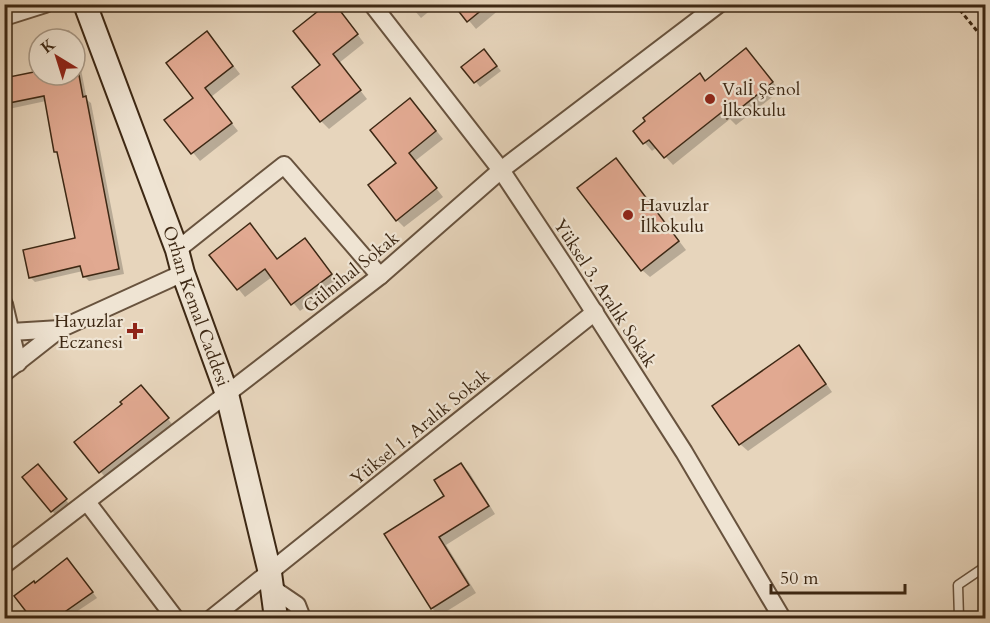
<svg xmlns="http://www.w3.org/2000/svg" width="990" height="623" viewBox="0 0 990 623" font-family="Cardo,serif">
<rect width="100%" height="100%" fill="#e7d5bc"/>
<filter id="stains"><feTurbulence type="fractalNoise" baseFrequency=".00333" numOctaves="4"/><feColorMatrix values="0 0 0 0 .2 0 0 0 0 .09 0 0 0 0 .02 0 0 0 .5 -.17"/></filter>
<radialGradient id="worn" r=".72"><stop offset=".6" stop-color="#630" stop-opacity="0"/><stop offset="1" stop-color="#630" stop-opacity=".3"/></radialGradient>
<g fill="#0003">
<polygon points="275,4 285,4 279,9"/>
<polygon points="409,4 438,4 421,18"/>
<polygon points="455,4 506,4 476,29"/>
<polygon points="339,10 364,43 339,63 367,99 329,129 321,121 322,65"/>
<polygon points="69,30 75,39 39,39 39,48 37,37"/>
<polygon points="75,39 87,100 91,103 124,274 89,281 84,276 83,271 35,282 30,277 76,239 60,156 56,152 46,101 4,110 4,43 13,78 39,73 39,75 75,75"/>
<polygon points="214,41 240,74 211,97 238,131 200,161 166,120 195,98"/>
<polygon points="489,56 501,71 480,87 464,67"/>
<polygon points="754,58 780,91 736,125 730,119 673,165 657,147 652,151 645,143 699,75 706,82"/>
<polygon points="418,108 443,139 415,161 443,197 404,227 397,220 399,164"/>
<polygon points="623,168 686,250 650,277 642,270"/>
<polygon points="257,233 278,261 305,240 338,283 300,311 272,277 245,297 211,255"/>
<polygon points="798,347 806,355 832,392 748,451 740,444"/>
<polygon points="146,392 172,424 105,477 76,442"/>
<polygon points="461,465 469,472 495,514 446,545 476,593 439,616 432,608 386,534 446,496"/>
<polygon points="42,471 70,505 57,516 52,511"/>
<polygon points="72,565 97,598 67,618 33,618 16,596"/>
</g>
<g fill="#e1a991" stroke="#3d2814" stroke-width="1.5">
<polygon points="327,4 335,4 358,34 333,54 361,90 320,122 292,87 320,65 293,31"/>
<polygon points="453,4 489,4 467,22"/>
<polygon points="207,31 233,66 205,88 232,123 191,154 164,120 193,98 166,63"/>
<polygon points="746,48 773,82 727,119 722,112 664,158 649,140 643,144 633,131 645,121 643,118 700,73 705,81"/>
<polygon points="484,49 497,66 474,83 461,67"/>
<polygon points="39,71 39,75 79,75 83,97 86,96 119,269 83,277 80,266 29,278 23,250 75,238 57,152 54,152 44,96 4,104 4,78"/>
<polygon points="410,98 436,131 409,153 437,188 396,221 368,185 396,163 370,130"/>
<polygon points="616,158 679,241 641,271 577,188"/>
<polygon points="250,223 277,259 305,238 332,274 291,305 265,269 237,290 209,255"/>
<polygon points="799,345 826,384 739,445 712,406"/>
<polygon points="141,385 169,418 99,473 74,442 122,404 120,402"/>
<polygon points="461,463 489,506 439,537 469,585 431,609 384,534 444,496 434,480"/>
<polygon points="38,464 67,499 51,512 22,477"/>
<polygon points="67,558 93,592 56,618 31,618 14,596 34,581 35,583"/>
</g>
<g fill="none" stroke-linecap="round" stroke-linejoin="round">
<g stroke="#68533e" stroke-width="11">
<polyline id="lane" points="959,618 958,585 986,566"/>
</g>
<g stroke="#68533e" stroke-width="20">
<g id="street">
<polyline points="372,4 501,170 564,265 684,452 782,618"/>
<polyline points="4,17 45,4"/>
<polyline points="177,250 284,165 380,276"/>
<polyline points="4,304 18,363"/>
<polyline points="4,335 11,332 60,329"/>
<polyline points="4,373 60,329 183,273"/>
<polyline points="87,502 175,618"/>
<polyline points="4,565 380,276 501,170 719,4"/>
<polyline points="272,588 297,605 302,618"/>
<polyline points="212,618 595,312"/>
</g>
</g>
<g stroke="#3d2814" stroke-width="26">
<g id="secondary">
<path id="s1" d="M85,4L177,250L183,273L227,394L270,573L276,618"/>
</g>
</g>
<polyline stroke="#3d2814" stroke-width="3" stroke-dasharray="4.5 3" stroke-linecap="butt" points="955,4 986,42"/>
<use href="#lane" stroke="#efe4d3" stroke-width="8"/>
<use href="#street" stroke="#efe4d3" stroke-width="16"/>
<use href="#secondary" stroke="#efe4d3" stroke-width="22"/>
</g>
<g fill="#8f2418" stroke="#efe4d3" stroke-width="2">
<circle cx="710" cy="99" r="6"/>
<circle cx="628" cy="215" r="6"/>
<path d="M132 322h6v6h6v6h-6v6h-6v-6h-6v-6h6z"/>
</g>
<g text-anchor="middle" stroke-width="4.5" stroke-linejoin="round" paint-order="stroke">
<g font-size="18" fill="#3d2814" stroke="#efe4d3" text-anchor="start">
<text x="722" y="95">Valİ Şenol<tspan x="722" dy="21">İlkokulu</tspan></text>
<text x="640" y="211">Havuzlar<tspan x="640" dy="21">İlkokulu</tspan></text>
<text x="123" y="327" text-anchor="end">Havuzlar<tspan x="123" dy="21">Eczanesi</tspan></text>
</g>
<g font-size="18" fill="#3d2814" stroke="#efe4d3">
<text transform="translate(351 272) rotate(-39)" y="6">Gülnihal Sokak</text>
<text transform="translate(605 293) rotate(57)" y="6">Yüksel 3. Aralık Sokak</text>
<text dy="6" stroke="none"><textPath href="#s1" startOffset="322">Orhan Kemal Caddesi</textPath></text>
<text transform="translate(420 427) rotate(-39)" y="6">Yüksel 1. Aralık Sokak</text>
</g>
</g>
<rect width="990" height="623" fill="none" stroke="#e7d5bc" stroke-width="24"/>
<rect x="6" y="6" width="978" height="611" fill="none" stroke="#3d2814" stroke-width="3"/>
<rect x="12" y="12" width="966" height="599" fill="none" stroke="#3d2814" stroke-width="1.5"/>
<g transform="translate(57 57) rotate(322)"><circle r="28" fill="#efe4d3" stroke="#a89987" stroke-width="1.5"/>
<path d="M0-4.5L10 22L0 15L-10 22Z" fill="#8f2418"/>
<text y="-9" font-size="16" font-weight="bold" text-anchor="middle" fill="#3d2814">K</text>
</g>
<path d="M771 584v9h134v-9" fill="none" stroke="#3d2814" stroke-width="3"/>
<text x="780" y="584" font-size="18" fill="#3d2814" stroke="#efe4d3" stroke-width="4.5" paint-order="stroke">50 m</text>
<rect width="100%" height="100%" filter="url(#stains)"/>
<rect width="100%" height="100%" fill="url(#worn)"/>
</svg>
